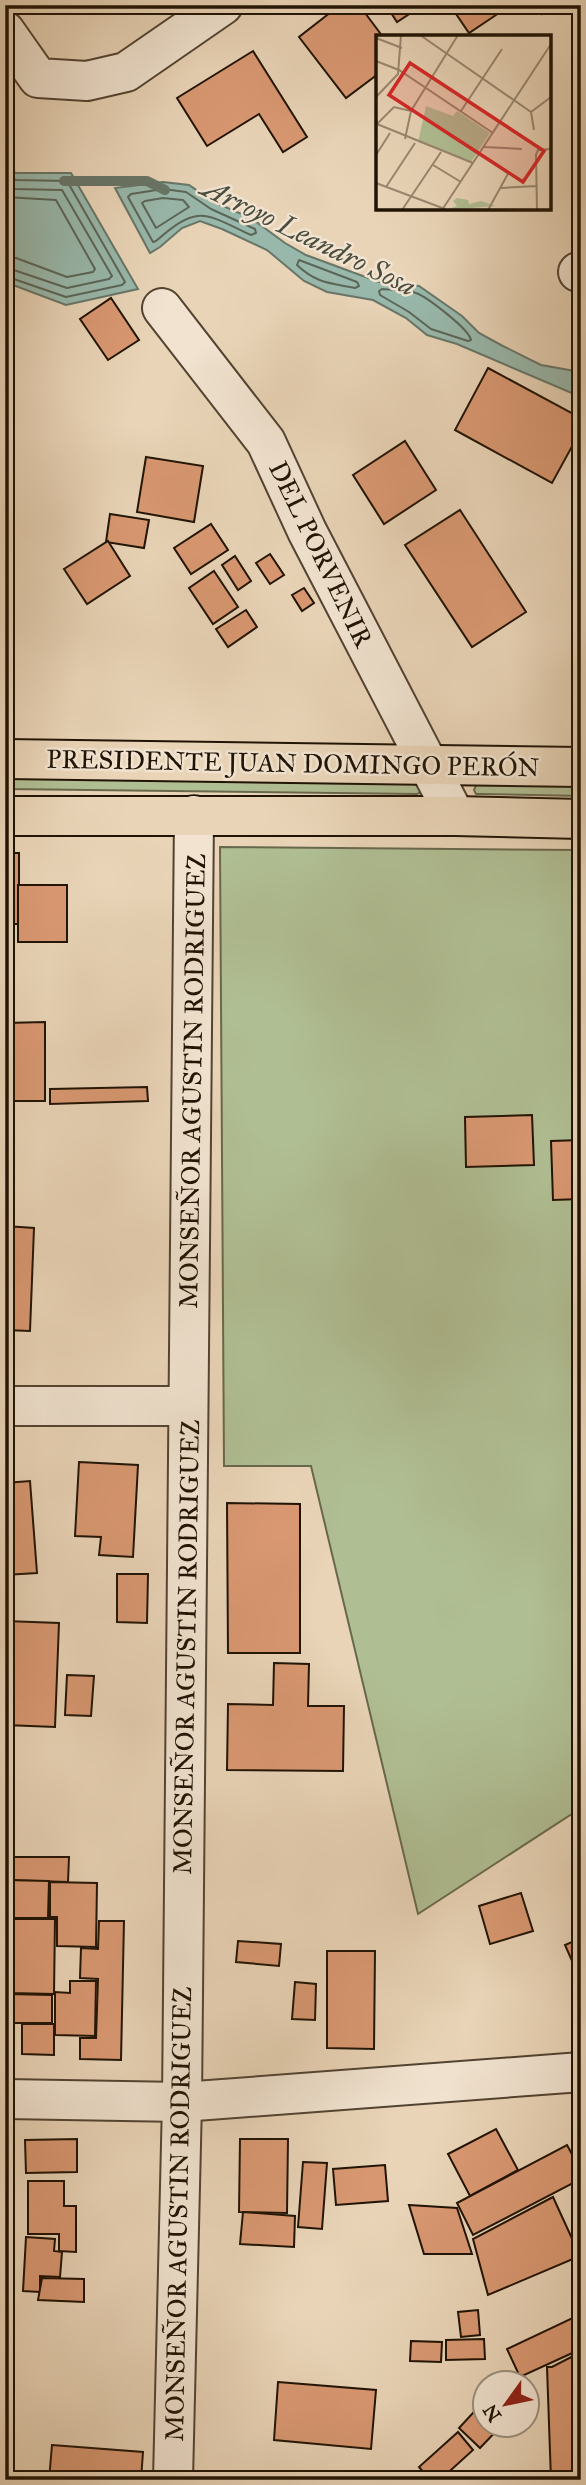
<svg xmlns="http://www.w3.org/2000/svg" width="586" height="2485" viewBox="0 0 586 2485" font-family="'IM FELL Great Primer',serif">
<rect width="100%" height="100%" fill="#e9d4b7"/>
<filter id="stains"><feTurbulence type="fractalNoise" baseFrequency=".00286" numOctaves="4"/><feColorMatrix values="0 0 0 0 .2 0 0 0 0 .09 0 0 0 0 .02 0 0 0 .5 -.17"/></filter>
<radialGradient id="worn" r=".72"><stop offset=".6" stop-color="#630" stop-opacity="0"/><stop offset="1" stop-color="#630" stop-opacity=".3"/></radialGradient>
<g fill="#b0be93" stroke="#68684c" stroke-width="2">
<polygon points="5,778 417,783 424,791 417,794 5,789"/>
<polygon points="477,783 581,783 581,796 482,794 476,794 474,790"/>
<polygon points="220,847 581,850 581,1808 418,1914 311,1466 224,1466"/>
</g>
<g fill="#98b8ab" stroke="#687668" stroke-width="2">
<polygon points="5,168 16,173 71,173 138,289 66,305 5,282"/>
<polygon points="163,182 189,185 214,202 251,218 285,243 306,255 379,282 419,286 462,316 479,333 501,345 541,365 581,372 581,397 457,344 427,335 406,318 373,300 327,292 304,281 267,250 222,229 200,221 182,228 160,247 150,253 115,188"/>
</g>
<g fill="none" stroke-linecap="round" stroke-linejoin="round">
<g stroke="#5c6658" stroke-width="2">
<polyline points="5,176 16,180 67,181 125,282 122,285 66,297 5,276"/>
<polyline points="5,185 15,189 62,190 112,276 109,279 67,288 5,267"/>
<path d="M163,189L186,192L211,209L255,229L256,233L251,235C204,213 198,204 156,241L153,242L128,197L131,194Z"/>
<polyline points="5,197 56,200 95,269 93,272 67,277 16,258 5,257"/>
<polygon points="163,198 183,200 189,207 156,228 142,203 145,201"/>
<path d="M299,260L357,282L359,286L355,288C331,283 317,284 297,265Z"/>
<path d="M382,289C392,290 406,289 416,293C427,297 469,329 471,340L468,341L431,329L409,312L380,295L379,291Z"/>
</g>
<polyline stroke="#687668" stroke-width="10" points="64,181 147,181 165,190"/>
</g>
<g fill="#d99872" stroke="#201304" stroke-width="2">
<polygon points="340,5 359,5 383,37 378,37 378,74 346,98 299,37"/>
<polygon points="386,5 423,5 397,22"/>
<polygon points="450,5 511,5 469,33"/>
<polygon points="537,5 555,5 542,14"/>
<polygon points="253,51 307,137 283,152 259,114 207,146 177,98"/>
<polygon points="111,298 139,340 108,360 80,319"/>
<polygon points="488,368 581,418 581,430 552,483 455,430"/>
<polygon points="405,441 436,490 384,524 353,475"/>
<polygon points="146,457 203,466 194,522 137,512"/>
<polygon points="460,510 526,612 472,647 405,545"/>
<polygon points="110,514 149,520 144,548 106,542"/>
<polygon points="211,524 228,550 191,574 174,548"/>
<polygon points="108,541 130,576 87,604 64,569"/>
<polygon points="270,554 284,575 270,584 256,563"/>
<polygon points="235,556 251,581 238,590 222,565"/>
<polygon points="214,571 238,607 213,624 189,588"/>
<polygon points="304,588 314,603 302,611 292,595"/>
<polygon points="246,610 257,627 228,647 216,629"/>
<rect x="5" y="853" width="14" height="71"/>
<rect x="18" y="885" width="49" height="57"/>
<polygon points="45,1022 45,1101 5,1101 5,1023"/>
<polygon points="147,1087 148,1101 50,1104 50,1089"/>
<polygon points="532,1115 534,1165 466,1167 465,1117"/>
<polygon points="581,1140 581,1199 553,1200 551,1141"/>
<polygon points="5,1226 34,1228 30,1331 5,1330"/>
<polygon points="79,1462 138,1465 133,1557 99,1555 101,1537 75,1536"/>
<polygon points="30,1481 37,1573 5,1575 5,1483"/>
<polygon points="227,1503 300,1504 300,1653 228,1653"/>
<polygon points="117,1574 148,1574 147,1623 117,1622"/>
<polygon points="5,1621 59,1623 55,1727 5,1725"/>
<polygon points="274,1663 309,1664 308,1706 344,1706 343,1771 227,1770 228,1704 273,1705"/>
<polygon points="67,1675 94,1676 91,1716 65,1715"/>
<polygon points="5,1857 69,1857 68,1882 5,1880"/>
<polygon points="5,1880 49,1881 48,1918 5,1918"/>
<polygon points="50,1882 97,1883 96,1947 57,1946 57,1917 50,1917"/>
<polygon points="521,1893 533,1931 490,1944 479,1906"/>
<polygon points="11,1919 55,1919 54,1994 11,1993"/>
<polygon points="99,1921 124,1921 121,2060 80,2059 80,2038 96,2038 98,1979 80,1978 81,1948 98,1949"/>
<polygon points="581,1938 581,1981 565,1945"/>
<polygon points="238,1941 281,1944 279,1966 236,1962"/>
<polygon points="327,1951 375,1951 374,2049 327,2048"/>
<polygon points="5,1966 9,1966 8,1994 52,1995 52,2023 5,2023"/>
<polygon points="70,1981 96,1981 95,2036 55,2035 55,1992 70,1993"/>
<polygon points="295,1982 316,1984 315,2020 292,2019"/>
<polygon points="22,2024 54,2024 54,2055 22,2054"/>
<polygon points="496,2129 518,2170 470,2196 448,2154"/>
<polygon points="77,2139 77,2172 26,2173 25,2140"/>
<polygon points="240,2139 288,2139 287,2213 239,2212"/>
<polygon points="567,2145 581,2171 581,2179 473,2235 457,2203"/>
<polygon points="303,2162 327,2163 322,2229 298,2227"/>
<polygon points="385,2165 388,2201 336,2205 333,2169"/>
<polygon points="28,2181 64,2181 64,2206 76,2206 76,2252 59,2251 59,2234 28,2234"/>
<polygon points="553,2197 580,2256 488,2295 473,2239"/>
<polygon points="409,2205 457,2208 472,2254 424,2254"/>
<polygon points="243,2212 295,2216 294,2247 240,2244"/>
<polygon points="5,2226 10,2226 12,2290 5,2290"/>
<polygon points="26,2237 55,2239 54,2251 62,2252 60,2277 40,2276 40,2292 23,2291"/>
<polygon points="42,2278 84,2279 84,2302 38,2300"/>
<polygon points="478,2310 480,2335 461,2337 458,2312"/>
<polygon points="581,2314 581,2349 520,2377 507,2349"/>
<polygon points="484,2339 485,2359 446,2360 446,2340"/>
<polygon points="411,2341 442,2342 441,2362 410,2361"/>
<polygon points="581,2352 581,2480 551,2480 547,2367 552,2367"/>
<polygon points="278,2382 376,2390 371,2449 274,2440"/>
<polygon points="484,2401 484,2426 501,2426 480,2448 459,2428"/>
<polygon points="458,2432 473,2450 440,2480 430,2480 419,2467"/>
<polygon points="52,2445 143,2452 141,2480 49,2480"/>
</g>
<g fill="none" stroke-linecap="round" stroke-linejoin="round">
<g stroke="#524331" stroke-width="42">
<g id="street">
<polyline points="5,31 38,78 87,81 126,72 223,5"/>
<polyline points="578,272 581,271"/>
<polyline points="162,308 266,442 307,531 455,816"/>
<polyline points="5,1406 188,1406"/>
<polyline points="5,2099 182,2102 581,2072"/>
<polyline points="173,2480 182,2102 194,815"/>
</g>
</g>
<g stroke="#201304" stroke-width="42">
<g id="primary">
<polyline points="5,759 581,767"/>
<polyline points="5,816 455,816 581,819"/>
</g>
</g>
<use href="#street" stroke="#f1e3d0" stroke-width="38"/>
<use href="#primary" stroke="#e9d4b7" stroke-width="38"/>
</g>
<g text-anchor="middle" stroke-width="5" stroke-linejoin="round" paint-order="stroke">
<g font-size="26" fill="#201304" stroke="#f1e3d0">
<text transform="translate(321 554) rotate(64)" y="9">DEL PORVENIR</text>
<text transform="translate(293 763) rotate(1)" y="9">PRESIDENTE JUAN DOMINGO PERÓN</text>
<text transform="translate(192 1081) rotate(-89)" y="9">MONSEÑOR AGUSTIN RODRIGUEZ</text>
<text transform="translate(186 1647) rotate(-89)" y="9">MONSEÑOR AGUSTIN RODRIGUEZ</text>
<text transform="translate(178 2214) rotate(-89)" y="9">MONSEÑOR AGUSTIN RODRIGUEZ</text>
</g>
<g font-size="28" font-style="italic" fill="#4a4d3e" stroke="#f1e3d0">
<text transform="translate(309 236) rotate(26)" y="10">Arroyo Leandro Sosa</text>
</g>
</g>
<g transform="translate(376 35)">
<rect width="175" height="175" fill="#e9d4b7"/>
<path d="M50,71L77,81L81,76L114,98L95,127L42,107ZM81,163L92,165L93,169L105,166L120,171L70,175L81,171L77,166Z" fill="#b0be93"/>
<path fill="none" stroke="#99876f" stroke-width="2" d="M44,0L155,77L158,95M0,3L26,13M0,26L23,35L117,98M0,62L22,39L25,0M85,76L126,14M155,77L175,62M1,89L97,128M0,90L18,72L35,76M29,104L35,76L82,0M108,112L146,114M0,120L14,98M57,130L85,147M0,148L69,174M10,152L39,108M125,153L160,151M26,175L65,117M66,175L175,9M112,175L133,137M161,175L160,120L162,115L175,114"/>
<path fill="#d62828" fill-opacity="0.15" stroke="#d62828" stroke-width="3.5" d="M34,28L168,116L147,147L13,60Z"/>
<rect width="175" height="175" fill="none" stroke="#201304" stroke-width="3.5"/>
</g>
<rect width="586" height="2485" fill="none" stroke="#e9d4b7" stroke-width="28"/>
<rect x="7" y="7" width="572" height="2471" fill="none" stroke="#201304" stroke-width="3.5"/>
<rect x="14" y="14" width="558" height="2457" fill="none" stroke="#201304" stroke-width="2"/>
<g transform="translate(506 2404) rotate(237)"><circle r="33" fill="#f1e3d0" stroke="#9d907e" stroke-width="2"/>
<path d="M0-5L12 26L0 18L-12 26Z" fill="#8f2418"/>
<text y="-10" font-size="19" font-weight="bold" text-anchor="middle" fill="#201304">N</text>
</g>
<rect width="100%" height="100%" filter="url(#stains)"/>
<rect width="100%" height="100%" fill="url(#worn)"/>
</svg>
